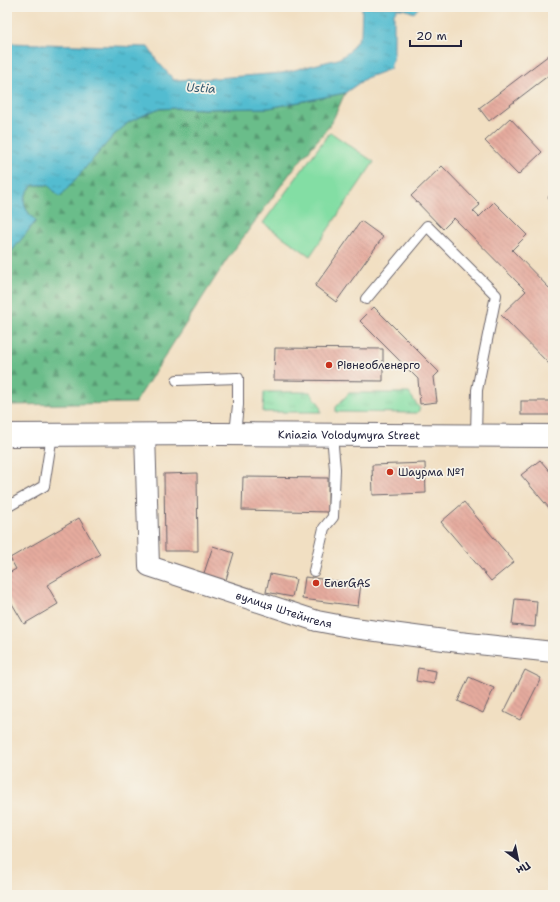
<svg xmlns="http://www.w3.org/2000/svg" width="560" height="902" viewBox="0 0 560 902" font-family="'Shantell Sans',sans-serif">
<defs>
<pattern id="grass-tufts" width="24" height="20" patternUnits="userSpaceOnUse"><rect width="24" height="20" fill="#83dea4"/><path d="M3 7l-1-3M5 7V3M7 7l1-3M15 17l-1-3M17 17v-4M19 17l1-3" fill="none" stroke="#71be8e"/></pattern>
<pattern id="forest-firs" width="22" height="20" patternUnits="userSpaceOnUse"><rect width="22" height="20" fill="#6abd8a"/><path d="M5 1l3.5 6h-7zM16 11l3.5 6h-7z" fill="#579972"/></pattern>
<pattern id="water-ripples" width="26" height="14" patternUnits="userSpaceOnUse"><rect width="26" height="14" fill="#53bcd0"/><path d="M2 4q2-2 4 0t4 0M15 11q2-2 4 0t4 0" fill="none" stroke="#4498aa"/></pattern>
<pattern id="building-back-hatch" width="6" height="6" patternUnits="userSpaceOnUse"><rect width="6" height="6" fill="#e5ab9e"/><path d="M-1 5l2 2M0 0l6 6M5-1l2 2" fill="none" stroke="#c49389"/></pattern>
</defs>
<rect width="100%" height="100%" fill="#f7f3e8"/>
<filter id="ink" filterUnits="userSpaceOnUse"><feTurbulence type="fractalNoise" baseFrequency=".025" numOctaves="2"/><feDisplacementMap in="SourceGraphic" scale="8" xChannelSelector="R" yChannelSelector="G"/><feConvolveMatrix kernelMatrix="1 2 1 2 8 2 1 2 1" color-interpolation-filters="sRGB"/></filter>
<filter id="wash" filterUnits="userSpaceOnUse"><feTurbulence type="fractalNoise" baseFrequency=".012" numOctaves="4" result="noise"/><feDisplacementMap in="SourceGraphic" scale="16" xChannelSelector="R" yChannelSelector="G"/><feGaussianBlur stdDeviation="0.9" result="paint"/><feColorMatrix in="noise" values="0 0 0 0 0 0 0 0 0 0 0 0 0 0 0 0 0 1.4 0 .05"/><feComposite in="paint" operator="in"/></filter>
<g filter="url(#wash)">
<rect width="100%" height="100%" fill="#f1dfc2"/>
<g fill="url(#grass-tufts)" stroke="#528070">
<polygon points="264,392 310,392 320,405 321,412 263,412"/>
<polygon points="349,393 409,393 420,409 417,413 336,412 336,407"/>
</g>
<path fill="url(#forest-firs)" stroke="#467062" d="M345,93L331,124L291,172L226,261L135,403L7,405V257L36,221C23,208 19,200 33,185H48L60,196L113,136L129,122L157,109L179,108L205,109L269,108Z"/>
<polygon fill="#83dea4" stroke="#528070" points="330,132 374,162 310,256 263,223"/>
<path fill="url(#water-ripples)" stroke="#3a6f86" d="M362,7H419L414,13L404,9H397L394,13V54L390,69L366,78L345,93L269,108L205,109L179,108L157,109L129,122L113,136L60,197L48,185H33C19,200 23,208 36,221L7,257V43L148,47L158,62L174,80L204,79L282,73L338,59L349,52L361,34Z"/>
<g id="blocks">
<g fill="url(#building-back-hatch)">
<polygon points="553,52 553,72 489,121 479,108"/>
<polygon points="510,118 542,152 518,175 485,141"/>
<polygon points="442,166 480,205 473,211 479,217 494,202 527,235 512,250 553,292 553,368 501,315 526,291 454,218 443,229 411,196"/>
<polygon points="553,193 553,203 548,197"/>
<polygon points="361,221 383,237 336,302 315,286"/>
<polygon points="374,307 439,372 434,377 437,402 420,404 418,379 360,321"/>
<polygon points="275,348 383,349 383,381 274,380"/>
<rect x="521" y="401" width="32" height="14"/>
<polygon points="540,460 553,475 553,507 550,509 521,475"/>
<polygon points="425,463 426,493 373,495 372,465"/>
<polygon points="197,473 198,551 165,551 164,474"/>
<polygon points="243,477 328,478 328,512 242,510"/>
<polygon points="464,502 514,562 491,581 441,522"/>
<polygon points="79,518 100,554 47,585 58,604 24,624 7,595 7,574 16,569 10,558"/>
<polygon points="213,546 234,553 225,583 203,576"/>
<polygon points="270,574 296,579 292,597 266,592"/>
<polygon points="305,577 361,584 358,606 302,599"/>
<polygon points="515,599 537,601 535,627 512,625"/>
<polygon points="418,668 436,671 434,684 416,681"/>
<polygon points="525,670 541,678 520,720 504,712"/>
<polygon points="469,677 494,688 483,713 458,701"/>
</g>
</g>
</g>
<g filter="url(#ink)">
<use href="#blocks" fill-opacity="0" stroke="#6a646a" stroke-width="1"/>
<g fill="none" stroke-linecap="round" stroke-linejoin="round">
<g stroke="#6a646a" stroke-width="12">
<g id="service">
<polyline points="366,299 427,226 496,295 477,390 476,436"/>
<polyline points="177,380 238,378 238,405 235,434"/>
<polyline points="7,507 44,486 52,435"/>
<polyline points="314,571 324,528 333,517 335,469 332,435"/>
</g>
</g>
<g stroke="#6a646a" stroke-width="22">
<g id="minor">
<path id="s1" d="M145,434L149,566L317,621L354,628L459,642L553,652"/>
</g>
</g>
<g stroke="#6a646a" stroke-width="24">
<g id="secondary">
<path id="s2" d="M7,435L220,434L553,436"/>
</g>
</g>
<use href="#service" stroke="#fff" stroke-width="10"/>
<use href="#minor" stroke="#fff" stroke-width="20"/>
<use href="#secondary" stroke="#fff" stroke-width="22"/>
</g>
</g>
<g fill="#c8321e" stroke="#f7f3e8" stroke-width="1.5">
<circle cx="329" cy="365" r="4"/>
<circle cx="390" cy="472" r="4"/>
<circle cx="316" cy="583" r="4"/>
</g>
<g text-anchor="middle" stroke-width="3.5" stroke-linejoin="round" paint-order="stroke">
<g font-size="11" fill="#22223b" stroke="#f7f3e8" text-anchor="start">
<text x="337" y="369">Рівнеобленерго</text>
<text x="398" y="476">Шаурма №1</text>
<text x="324" y="587">EnerGAS</text>
</g>
<g font-size="11" fill="#22223b" stroke="#f7f3e8">
<text dy="4" stroke="none"><textPath href="#s2" startOffset="342">Kniazia Volodymyra Street</textPath></text>
<text dy="4" stroke="none"><textPath href="#s1" startOffset="274">вулиця Штейнгеля</textPath></text>
</g>
<g font-size="12" font-style="italic" fill="#33586f" stroke="#f7f3e8">
<text transform="translate(201 88) rotate(3)" y="4">Ustia</text>
</g>
</g>
<rect width="560" height="902" fill="none" stroke="#f7f3e8" stroke-width="24"/>
<g transform="translate(518 860) rotate(147)" stroke="#f7f3e8" stroke-width="3" paint-order="stroke">
<path d="M0-3L7 15L0 10L-7 15Z" fill="#22223b"/>
<text y="-6" font-size="11" font-weight="bold" text-anchor="middle" fill="#22223b">Пн</text>
</g>
<path d="M410 40v6h51v-6" fill="none" stroke="#22223b" stroke-width="2"/>
<text x="416" y="40" font-size="12" fill="#22223b" stroke="#f7f3e8" stroke-width="3" paint-order="stroke">20 m</text>
</svg>
